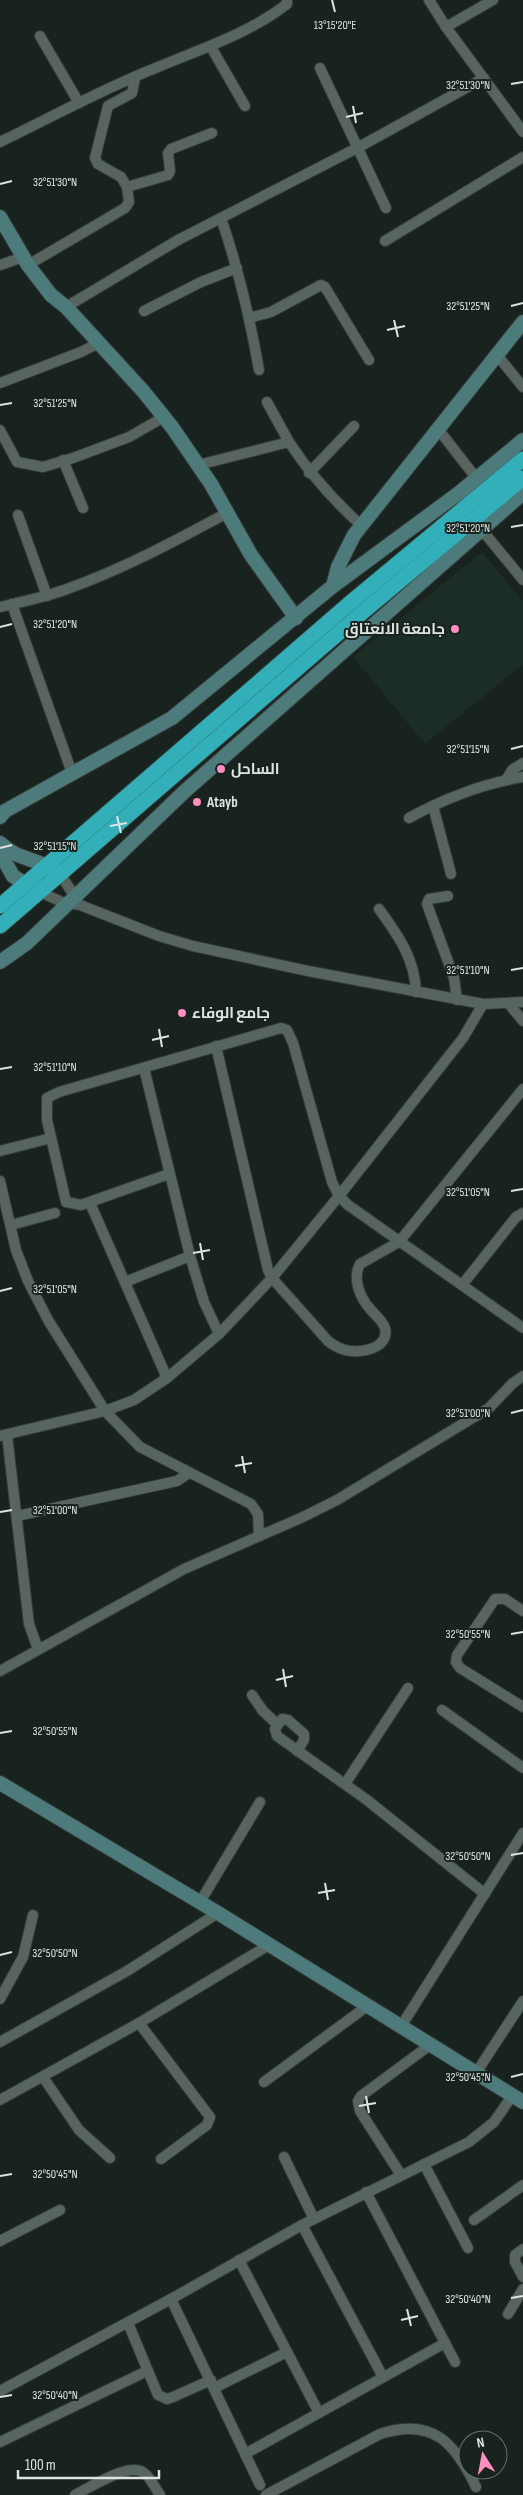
<svg xmlns="http://www.w3.org/2000/svg" width="523" height="2495" viewBox="0 0 523 2495" font-family="'Sofia Sans Condensed',Cairo,sans-serif">
<rect width="100%" height="100%" fill="#18221e"/>
<polygon fill="#1c2d26" points="482,552 523,601 523,664 425,744 353,657"/>
<g fill="none" stroke-linecap="round" stroke-linejoin="round">
<g stroke="#343c38" stroke-width="12">
<g id="street">
<polyline points="429,0 446,27 523,132"/>
<polyline points="446,27 493,0"/>
<polyline points="40,36 79,103"/>
<polyline points="211,47 245,106"/>
<polyline points="320,68 386,208"/>
<path d="M0,142C52,117 104,88 158,67C203,48 248,34 287,4V0"/>
<polyline points="127,187 121,177 98,164 95,158 108,106 132,93 135,78"/>
<path d="M221,218C238,268 250,318 259,370"/>
<polyline points="385,241 523,157"/>
<polyline points="0,265 23,257"/>
<polyline points="28,265 125,208 129,202 127,187 168,175 170,171 168,153 171,149 212,133"/>
<polyline points="66,307 178,240 359,147 484,78"/>
<polyline points="144,311 201,282 237,268"/>
<polyline points="249,318 271,312 321,285 325,287 369,360"/>
<polyline points="497,355 523,387"/>
<polyline points="0,383 81,352 99,343"/>
<polyline points="267,402 289,442"/>
<polyline points="438,429 477,479"/>
<polyline points="0,430 17,462 43,467 73,458 129,437 164,417"/>
<polyline points="63,460 83,508"/>
<path d="M198,465L289,442C310,474 333,500 362,526"/>
<polyline points="309,473 354,426"/>
<polyline points="18,515 47,596"/>
<polyline points="482,530 523,580"/>
<polyline points="12,604 72,773"/>
<path d="M0,607C22,602 45,597 67,589C123,569 175,541 227,513"/>
<polyline points="506,780 512,770 523,763"/>
<polyline points="433,806 451,874"/>
<path d="M409,818C446,798 481,784 523,777"/>
<polyline points="61,875 78,902"/>
<polyline points="40,892 62,902 80,905 159,936 193,946 308,971 483,1004 523,1002"/>
<polyline points="448,896 429,899 427,904 454,978 457,1000"/>
<path d="M379,909C398,935 415,959 416,992"/>
<polyline points="509,1004 523,1021"/>
<path d="M216,1046L268,1270L272,1278L328,1341C333,1345 338,1348 345,1350C359,1354 390,1349 385,1328C383,1321 376,1316 371,1310C360,1298 352,1279 360,1264L399,1242L523,1089"/>
<polyline points="144,1068 190,1256 204,1302 219,1334"/>
<polyline points="0,1151 51,1138"/>
<polyline points="169,1174 81,1205 66,1202 47,1120 47,1098 59,1092 281,1028 287,1030 293,1043 332,1182 339,1196 348,1205 523,1328"/>
<polyline points="0,1181 16,1250 28,1281 48,1320 105,1411 140,1447 251,1504 258,1514 259,1536"/>
<polyline points="90,1203 167,1378"/>
<polyline points="11,1225 55,1213"/>
<polyline points="125,1282 190,1256"/>
<polyline points="462,1285 516,1217 523,1213"/>
<polyline points="7,1435 29,1624 38,1649"/>
<polyline points="0,1436 105,1411 134,1400 167,1378 219,1334 272,1278 339,1196 463,1038 483,1004"/>
<polyline points="17,1516 177,1481 189,1473"/>
<polyline points="523,1611 505,1599 495,1599 457,1655 456,1662 460,1668 523,1707"/>
<polyline points="0,1671 184,1569 303,1517 337,1500 489,1408 513,1383 523,1376"/>
<polyline points="252,1695 263,1711 277,1724"/>
<polyline points="442,1710 523,1768"/>
<polyline points="297,1751 304,1740 304,1734 288,1720 282,1719 275,1729 277,1736 367,1800 485,1894"/>
<polyline points="345,1784 408,1688"/>
<polyline points="200,1902 260,1802"/>
<polyline points="0,1999 23,1957 33,1915"/>
<polyline points="139,2023 210,2117 207,2125 161,2159"/>
<polyline points="400,2028 523,1833"/>
<polyline points="0,2042 127,1971 218,1913"/>
<polyline points="476,2073 523,2001"/>
<polyline points="43,2077 79,2130 110,2158"/>
<polyline points="264,2082 366,2007"/>
<polyline points="0,2100 139,2023 269,1945"/>
<polyline points="284,2157 314,2219"/>
<polyline points="424,2164 468,2248"/>
<polyline points="401,2175 360,2111 358,2101 361,2096 430,2045"/>
<polyline points="366,2192 455,2362"/>
<polyline points="474,2220 523,2185"/>
<polyline points="302,2225 383,2377"/>
<polyline points="0,2241 60,2210"/>
<polyline points="523,2249 515,2255 515,2262 523,2277"/>
<polyline points="239,2260 319,2413"/>
<polyline points="171,2299 260,2485"/>
<polyline points="508,2314 523,2289"/>
<polyline points="128,2323 158,2395 167,2399 173,2397 211,2380"/>
<polyline points="214,2388 287,2352"/>
<polyline points="0,2391 171,2299 302,2225 469,2142 494,2122 512,2096"/>
<polyline points="0,2442 147,2371"/>
<polyline points="245,2454 445,2343"/>
<path d="M75,2495C89,2488 130,2461 144,2473C151,2478 155,2488 160,2495"/>
<path d="M266,2495L380,2434C433,2417 455,2443 476,2487"/>
</g>
</g>
<g stroke="#343c38" stroke-width="16">
<g id="secondary">
<polyline points="0,217 28,265 51,295 66,307 143,391 172,427 211,484 251,555 296,618"/>
<polyline points="333,586 338,567 354,535 523,322"/>
<polyline points="0,817 5,811 172,718 333,586 459,493 523,440"/>
<path d="M0,843C17,860 36,858 54,870"/>
<polyline points="0,853 13,876 35,890"/>
<polyline points="0,962 27,943 184,792 523,493"/>
<polyline points="0,1783 218,1913 523,2102"/>
</g>
</g>
<g stroke="#343c38" stroke-width="17">
<g id="highway">
<polyline points="0,906 350,603 523,459"/>
<polyline points="0,926 364,611 523,478"/>
</g>
</g>
<use href="#street" stroke="#58645f" stroke-width="10"/>
<use href="#secondary" stroke="#4d7a7a" stroke-width="14"/>
<use href="#highway" stroke="#32afb8" stroke-width="15"/>
</g>
<path fill="none" stroke="#dde4e0" stroke-width="2" d="M332,0L335,12M511,84L523,82M353,106L356,123M346,117L363,113M0,184L12,181M511,306L523,303M394,320L398,337M387,330L405,326M0,405L12,403M511,527L523,525M0,627L12,624M511,749L523,746M117,816L121,833M110,826L127,823M0,848L12,845M511,970L523,968M159,1029L162,1047M152,1040L169,1036M0,1069L12,1067M511,1191L523,1189M200,1243L203,1260M193,1253L210,1250M0,1291L12,1288M511,1413L523,1410M242,1456L245,1473M235,1466L252,1463M0,1512L12,1510M511,1634L523,1632M283,1669L286,1687M276,1680L293,1676M0,1733L12,1731M511,1855L523,1853M325,1883L328,1900M318,1893L335,1890M0,1955L12,1952M511,2077L523,2074M366,2096L369,2113M359,2106L376,2103M0,2176L12,2174M511,2298L523,2296M407,2309L411,2326M401,2320L418,2316M0,2397L12,2395"/>
<g fill="#fd8ebf" stroke="#18221e" stroke-width="2">
<circle cx="455" cy="629" r="5"/>
<circle cx="221" cy="769" r="5"/>
<circle cx="197" cy="802" r="5"/>
<circle cx="182" cy="1013" r="5"/>
</g>
<g text-anchor="middle" stroke-width="4" stroke-linejoin="round" paint-order="stroke">
<g font-size="15" font-weight="bold" fill="#dde4e0" stroke="#18221e" text-anchor="start">
<text x="445" y="634" text-anchor="end">جامعة الانعتاق</text>
<text x="231" y="774">الساحل</text>
<text x="207" y="807">Atayb</text>
<text x="192" y="1018">جامع الوفاء</text>
</g>
</g>
<g font-size="12" text-anchor="middle" fill="#dde4e0" stroke="#18221e" stroke-width="4" stroke-linejoin="round" paint-order="stroke">
<text x="335" y="29">13°15'20"E</text>
<text x="468" y="89">32°51'30"N</text>
<text x="55" y="186">32°51'30"N</text>
<text x="468" y="310">32°51'25"N</text>
<text x="55" y="407">32°51'25"N</text>
<text x="468" y="532">32°51'20"N</text>
<text x="55" y="628">32°51'20"N</text>
<text x="468" y="753">32°51'15"N</text>
<text x="55" y="850">32°51'15"N</text>
<text x="468" y="974">32°51'10"N</text>
<text x="55" y="1071">32°51'10"N</text>
<text x="468" y="1196">32°51'05"N</text>
<text x="55" y="1293">32°51'05"N</text>
<text x="468" y="1417">32°51'00"N</text>
<text x="55" y="1514">32°51'00"N</text>
<text x="468" y="1638">32°50'55"N</text>
<text x="55" y="1735">32°50'55"N</text>
<text x="468" y="1860">32°50'50"N</text>
<text x="55" y="1957">32°50'50"N</text>
<text x="468" y="2081">32°50'45"N</text>
<text x="55" y="2178">32°50'45"N</text>
<text x="468" y="2303">32°50'40"N</text>
<text x="55" y="2399">32°50'40"N</text>
</g>
<g transform="translate(483 2455) rotate(349)"><circle r="24" fill="#18221e" stroke="#67706c"/>
<path d="M0-4L9 19L0 12L-9 19Z" fill="#fd8ebf"/>
<text y="-8" font-size="14" font-weight="bold" text-anchor="middle" fill="#dde4e0">N</text>
</g>
<path d="M18 2470v8h141v-8" fill="none" stroke="#dde4e0" stroke-width="2.5"/>
<text x="25" y="2470" font-size="15" fill="#dde4e0" stroke="#18221e" stroke-width="4" paint-order="stroke">100 m</text>
</svg>
